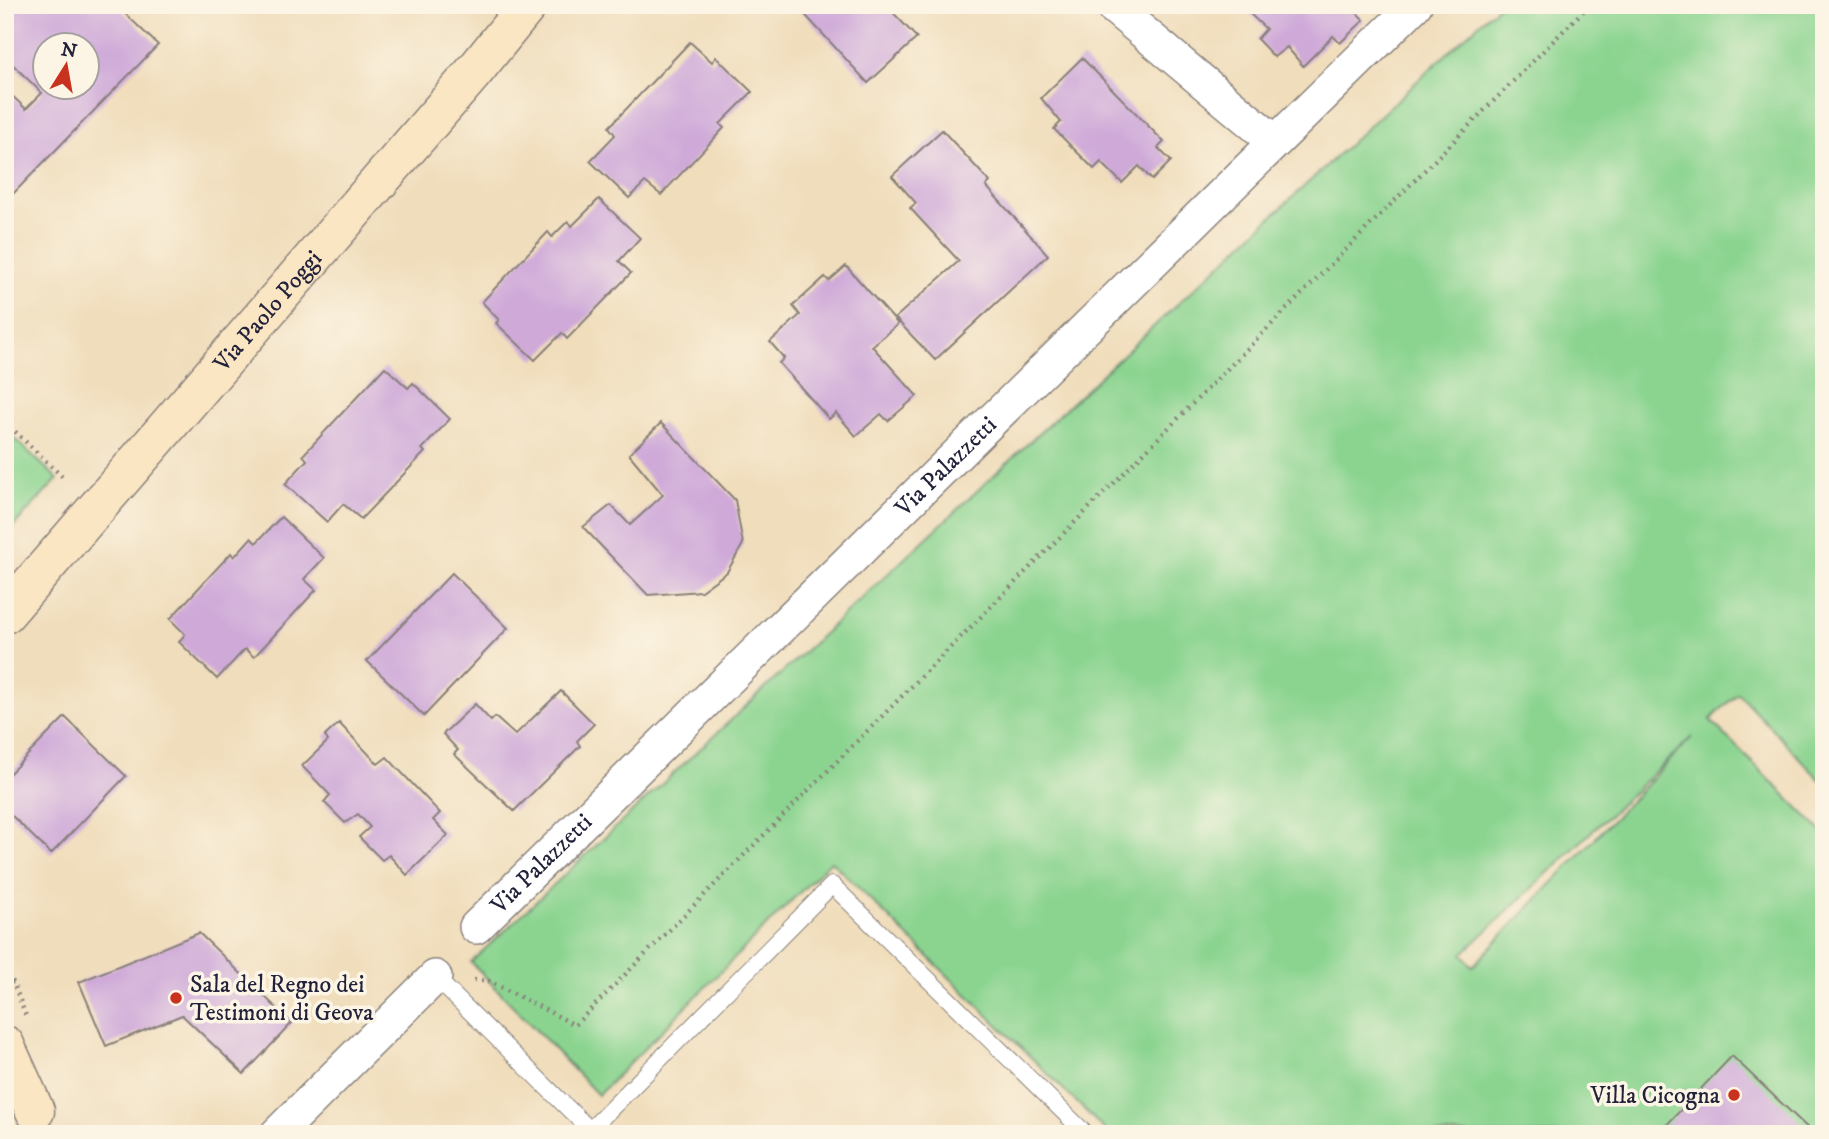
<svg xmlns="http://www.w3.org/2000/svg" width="1829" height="1139" viewBox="0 0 1829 1139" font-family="'IM FELL DW Pica',serif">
<rect width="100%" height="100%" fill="#fcf5e5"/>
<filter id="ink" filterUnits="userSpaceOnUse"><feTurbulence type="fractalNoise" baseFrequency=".0143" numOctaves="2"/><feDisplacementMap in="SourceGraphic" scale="14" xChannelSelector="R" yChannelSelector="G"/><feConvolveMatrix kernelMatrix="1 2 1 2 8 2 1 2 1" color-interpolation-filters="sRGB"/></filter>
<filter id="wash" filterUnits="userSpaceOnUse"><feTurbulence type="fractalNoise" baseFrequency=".00686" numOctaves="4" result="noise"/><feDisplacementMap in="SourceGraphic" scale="28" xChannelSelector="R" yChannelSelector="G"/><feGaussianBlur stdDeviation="1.57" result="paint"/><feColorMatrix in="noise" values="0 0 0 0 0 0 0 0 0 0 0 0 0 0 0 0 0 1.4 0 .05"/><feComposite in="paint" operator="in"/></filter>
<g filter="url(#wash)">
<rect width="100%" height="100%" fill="#f0ddbb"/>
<g fill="#8bd490" stroke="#567b66" stroke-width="2" fill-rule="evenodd">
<path d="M1499,5H1824V784L1738,693L1710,720L1824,834V1134H1109L831,861L598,1095L471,962ZM1692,737L1473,966H1472L1462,954Z"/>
<polygon points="5,430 58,479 5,535"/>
</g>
<g id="blocks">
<g fill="#cfaad9" fill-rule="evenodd">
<path d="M5,5H116L158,45L5,202V89L26,109L42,93L5,57ZM46,46H88V88H46Z"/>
<polygon points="796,5 886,5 917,38 868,83"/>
<polygon points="1255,5 1357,5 1353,9 1364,20 1340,43 1333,36 1303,66 1287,47 1274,57 1257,39 1266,29 1248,12"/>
<polygon points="690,42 712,62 716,57 752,92 720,124 724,128 661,195 645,182 629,198 590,161 615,135 609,127"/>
<polygon points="1082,58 1164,142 1158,148 1171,161 1152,180 1139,166 1122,183 1101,162 1094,169 1054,129 1061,122 1041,98"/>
<polygon points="942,130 990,182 986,186 1048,255 935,360 895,318 959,261 910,208 916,203 892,176"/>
<polygon points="599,199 640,238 619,261 631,273 567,339 562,333 535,360 496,323 499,320 482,302 548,232 552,237 568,221 572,226"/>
<polygon points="846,266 898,324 872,346 917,396 888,421 881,414 856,436 836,413 829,419 779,363 784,358 770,342 800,315 793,306 825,277 829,281"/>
<polygon points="385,367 408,388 413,383 450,419 422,449 425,452 361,519 343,504 327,522 285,484 307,460 303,455"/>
<polygon points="661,423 735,500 743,544 727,572 701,591 648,595 583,527 611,505 630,525 663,495 629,454"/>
<polygon points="281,517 324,558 304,579 316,590 254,657 245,649 217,679 179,642 185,634 170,619 231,553 234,557 251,538 256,543"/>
<polygon points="452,573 508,628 424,716 367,661"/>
<polygon points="561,691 594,724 577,741 580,746 514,811 454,754 458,750 443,734 475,704 491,721 495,717 515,735"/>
<polygon points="65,717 126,776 51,854 5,809 5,778"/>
<polygon points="339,723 378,764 387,757 440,813 433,820 448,835 407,875 389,855 382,860 359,837 370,827 358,814 345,823 324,802 330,795 302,766 328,741 325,736"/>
<polygon points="199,933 292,1023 244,1074 182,1015 106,1046 79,982"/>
<polygon points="1732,1056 1814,1134 1658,1134"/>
</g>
</g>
</g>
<g filter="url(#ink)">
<use href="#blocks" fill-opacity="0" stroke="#89807b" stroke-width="2"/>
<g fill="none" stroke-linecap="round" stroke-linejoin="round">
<g stroke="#89807b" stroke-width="18">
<g id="service">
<polyline points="435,977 594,1134"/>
<polyline points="590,1130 832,885 1086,1134"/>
</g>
</g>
<g stroke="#89807b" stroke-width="36">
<g id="minor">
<polyline points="1111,5 1275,142"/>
<path id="s1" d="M476,927L1415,5"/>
<polyline points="277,1134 435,977"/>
</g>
</g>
<g stroke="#89807b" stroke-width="41">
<g id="secondary">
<path id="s2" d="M5,614L473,73L528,5"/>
<polyline points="5,1045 35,1111"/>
</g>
</g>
<g stroke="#89807b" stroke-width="4.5" stroke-dasharray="2 5" stroke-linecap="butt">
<polyline points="5,422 65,479"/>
<polyline points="474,980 489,981 575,1025 1589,5"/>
<polyline points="5,985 13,982 26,1016"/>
</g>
<use href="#service" stroke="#fff" stroke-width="16"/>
<use href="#minor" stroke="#fff" stroke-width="33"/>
<use href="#secondary" stroke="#fbe6c3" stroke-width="38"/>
</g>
</g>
<g fill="#c8321e" stroke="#fcf5e5" stroke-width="2.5">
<circle cx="176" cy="998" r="7"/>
<circle cx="1734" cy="1095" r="7"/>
</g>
<g text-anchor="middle" stroke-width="7" stroke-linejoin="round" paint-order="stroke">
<g font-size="24" fill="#22223b" stroke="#fcf5e5">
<text dy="8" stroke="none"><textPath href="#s2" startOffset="401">Via Paolo Poggi</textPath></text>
<text dy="8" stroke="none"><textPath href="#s1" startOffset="658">Via Palazzetti</textPath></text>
<text dy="8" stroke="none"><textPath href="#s1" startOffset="91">Via Palazzetti</textPath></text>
</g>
<g font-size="24" fill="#22223b" stroke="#fcf5e5" text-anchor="start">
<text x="190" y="992">Sala del Regno dei<tspan x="190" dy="28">Testimoni di Geova</tspan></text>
<text x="1720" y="1103" text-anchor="end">Villa Cicogna</text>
</g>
</g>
<rect width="1829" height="1139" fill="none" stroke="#fcf5e5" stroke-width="28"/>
<g transform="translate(66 66) rotate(11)"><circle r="33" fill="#fcf5e5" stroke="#a5a1a1" stroke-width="2"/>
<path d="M0-5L12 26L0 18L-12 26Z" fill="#c8321e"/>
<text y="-10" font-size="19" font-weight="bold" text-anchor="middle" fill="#22223b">N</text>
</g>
</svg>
